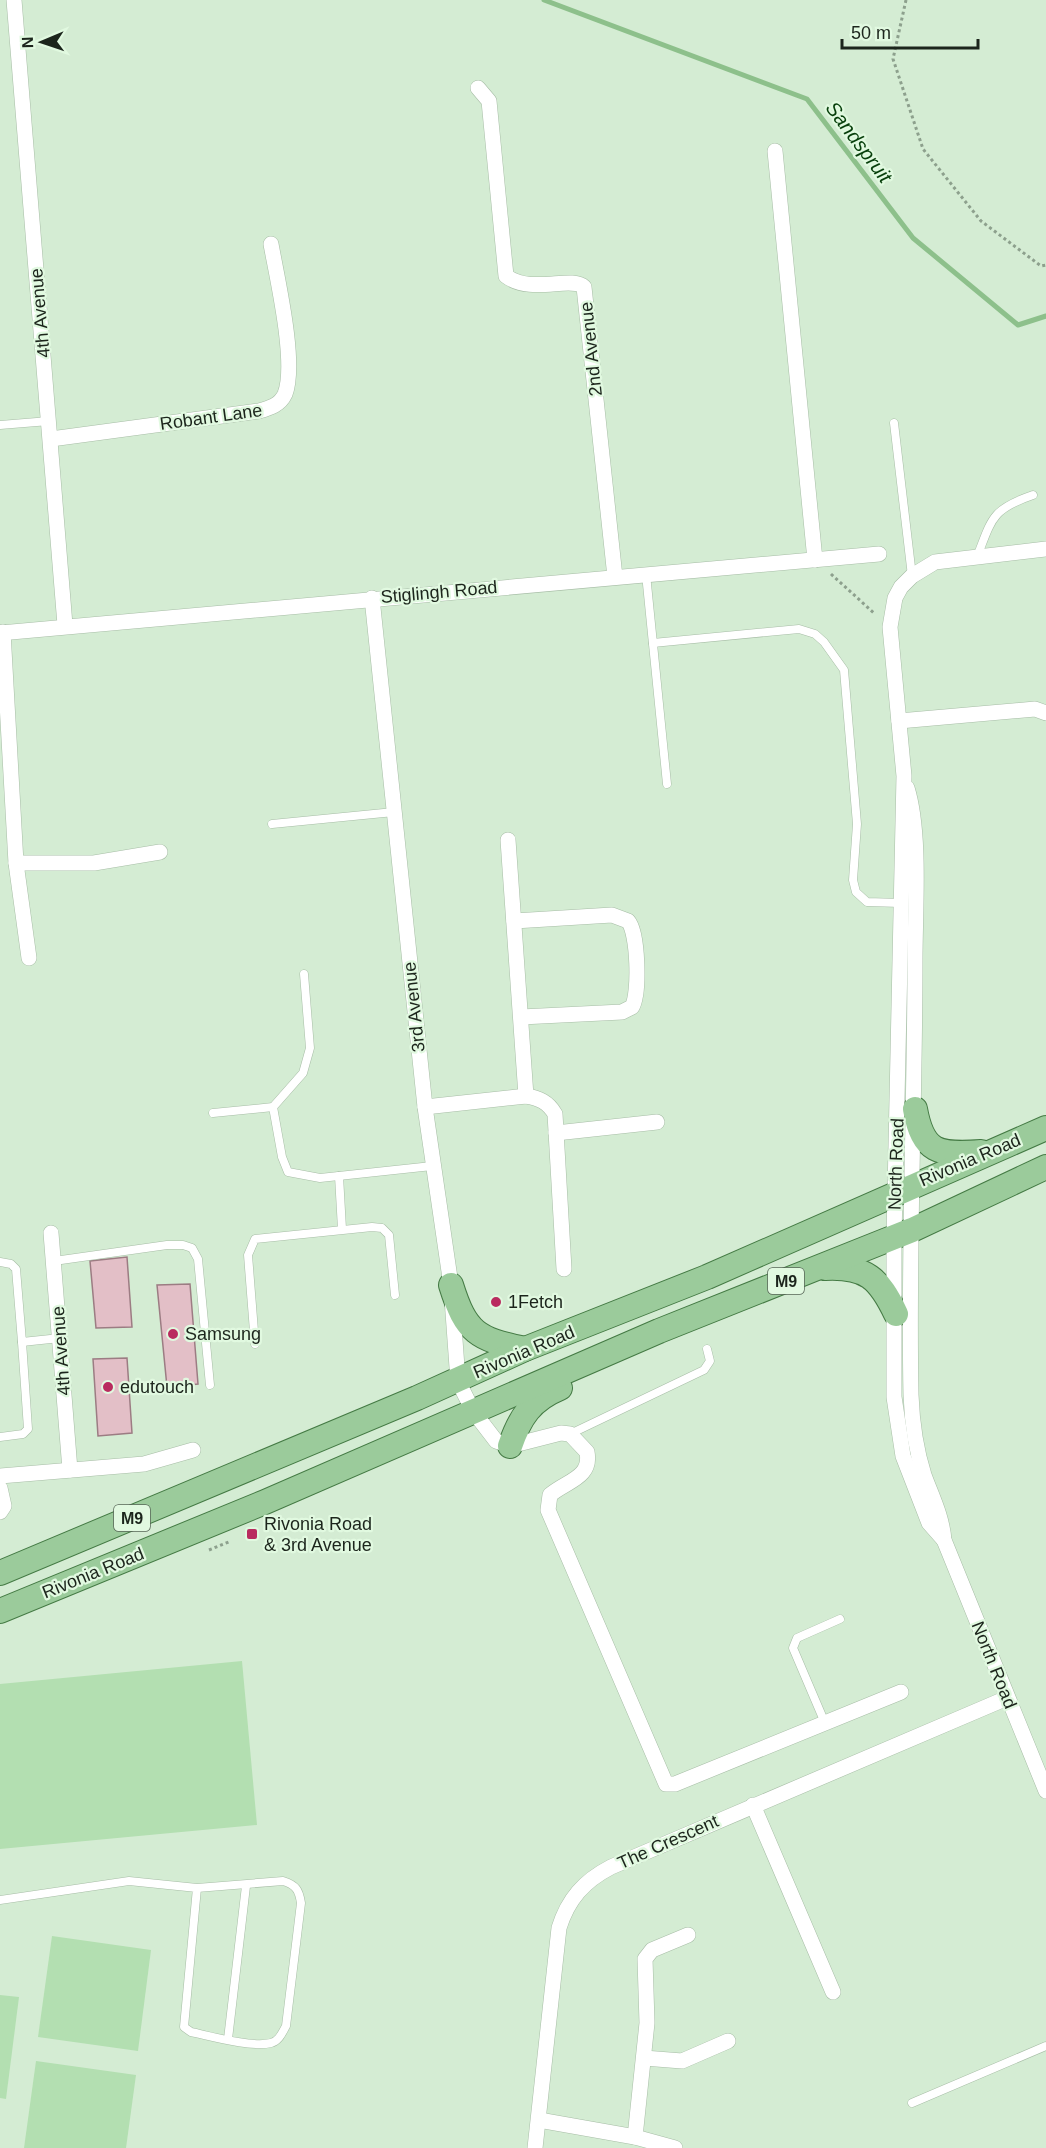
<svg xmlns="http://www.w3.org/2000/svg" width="1046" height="2148" viewBox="0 0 1046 2148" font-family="Arial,sans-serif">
<rect width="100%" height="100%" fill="#d4ecd3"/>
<g fill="#b3dfb1">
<polygon points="242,1661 257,1825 0,1849 0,1684"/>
<polygon points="52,1936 151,1950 138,2051 38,2037"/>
<polygon points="0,1995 19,1997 6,2099 0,2098"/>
<polygon points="36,2061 136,2075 126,2148 24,2148"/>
</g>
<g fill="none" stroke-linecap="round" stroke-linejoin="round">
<polyline stroke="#8dc08b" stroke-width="5" points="544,0 807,99 913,238 1018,325 1046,316"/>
</g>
<g fill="#e3bfc7" stroke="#9c7c83" stroke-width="1.5">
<polygon points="127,1257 132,1327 96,1328 90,1261"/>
<polygon points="190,1284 198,1384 167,1387 157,1285"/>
<polygon points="127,1358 132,1433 98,1436 93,1359"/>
</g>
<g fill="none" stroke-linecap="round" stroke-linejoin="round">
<g stroke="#a7bda6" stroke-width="9">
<g id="service">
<polyline points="894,423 912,576"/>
<polyline points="0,425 49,421"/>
<path d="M977,557C992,518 992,509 1033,495"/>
<polyline points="646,574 667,784"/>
<polyline points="653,643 799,629 815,634 824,642 844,670 857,824 853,880 856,892 867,902 901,903"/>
<polyline points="272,824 394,812"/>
<polyline points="304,974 310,1048 303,1073 273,1107 282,1157 288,1172 320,1178 432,1166"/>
<polyline points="213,1113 273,1107"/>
<polyline points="339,1176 342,1229"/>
<polyline points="54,1261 167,1245 183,1245 192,1248 198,1259 210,1385"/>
<polyline points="0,1262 11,1264 16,1269 22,1342 60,1338"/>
<polyline points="255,1344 248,1255 255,1239 372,1227 382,1228 389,1235 395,1295"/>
<polyline points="570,1434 704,1370 710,1361 707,1349"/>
<polyline points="0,1437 23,1434 28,1429 22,1342"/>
<polyline points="825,1723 793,1648 797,1638 840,1619"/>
<path d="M0,1900L129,1881L197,1888L283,1881C296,1885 299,1890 301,1903L286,2026C282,2033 279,2041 271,2043C252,2048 210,2036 191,2032L184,2027L197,1888"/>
<polyline points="228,2039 246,1886"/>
<polyline points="912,2103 1046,2046"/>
</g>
</g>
<g stroke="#a7bda6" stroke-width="16">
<g id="minor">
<polyline points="14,0 65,625"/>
<path d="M478,88L489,101L506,276C531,295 572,275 584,287L615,577"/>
<polyline points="775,151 815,560"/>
<path d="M51,439L259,411C270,408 280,405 285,394C297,363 277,278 271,244"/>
<path d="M372,598L425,1107L451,1285L458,1381L473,1411L496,1441L510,1446L561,1433L570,1434L587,1452C592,1478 566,1481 550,1495L548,1510L666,1784H675L901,1692"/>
<polyline points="3,632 16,863 29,958"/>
<polyline points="0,633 879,554"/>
<polyline points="899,721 1035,709 1046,713"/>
<path d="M907,788C921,833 915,910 915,959C915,1104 908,1250 911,1395C912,1421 916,1450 924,1475C932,1497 942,1516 944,1540L1046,1791"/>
<polyline points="508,840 526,1096"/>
<polyline points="16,863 94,863 160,852"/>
<path d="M514,921L612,915L628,921C638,932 640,993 632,1007L622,1012L521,1017"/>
<path d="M425,1107L526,1096C539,1098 548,1102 555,1114L564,1269"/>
<polyline points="556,1133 657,1122"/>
<polyline points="51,1233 70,1470"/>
<polyline points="0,1476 144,1464 193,1450"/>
<polyline points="0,1488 4,1506 0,1512"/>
<polyline points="944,1540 929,1523 903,1456 894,1397 894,1238 904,776 890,627 895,598 901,587 912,576 935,562 1046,549"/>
<polyline points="753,1805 833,1992"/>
<polyline points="644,2058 682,2061 728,2041"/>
<polyline points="539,2120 635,2137 675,2148"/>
<polyline points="635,2137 647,2023 645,1959 652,1950 688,1935"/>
<path d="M535,2148L559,1928C568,1899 584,1881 611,1867L1007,1698"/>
</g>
</g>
<g stroke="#447a44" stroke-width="26">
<g id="primary">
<path d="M915,1109C923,1153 938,1155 981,1152"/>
<path d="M825,1268C866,1266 879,1278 896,1314"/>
<path d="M451,1285C466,1333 477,1339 525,1349"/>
<path d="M510,1446C520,1417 531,1400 560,1388"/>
<polyline points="0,1573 417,1398 525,1349 707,1277 1046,1128"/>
<polyline points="0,1611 265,1502 659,1331 912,1230 1046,1167"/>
</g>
</g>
<g stroke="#8da08d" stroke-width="3" stroke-dasharray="3 3" stroke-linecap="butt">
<polyline points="906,0 893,59 923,149 981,221 1041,266 1046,265"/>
<polyline points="831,574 875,614"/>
<polyline points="209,1550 231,1541"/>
</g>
<use href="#service" stroke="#fff" stroke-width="8"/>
<use href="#minor" stroke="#fff" stroke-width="15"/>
<use href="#primary" stroke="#9bcb9b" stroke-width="24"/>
</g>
<g fill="#b92b5f" stroke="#e1f9e0" stroke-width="2">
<circle cx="496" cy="1302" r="6"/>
<circle cx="173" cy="1334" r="6"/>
<circle cx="108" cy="1387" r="6"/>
<rect x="246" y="1528" width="12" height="12" rx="3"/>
</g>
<g text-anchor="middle" stroke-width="4.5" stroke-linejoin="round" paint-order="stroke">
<g fill="#e1f9e0" stroke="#576557" stroke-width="1.5">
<rect x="768" y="1268" width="36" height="26" rx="4.5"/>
<rect x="114" y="1505" width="36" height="26" rx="4.5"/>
</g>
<g font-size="16" font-weight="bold" fill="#1c251c">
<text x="786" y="1287">M9</text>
<text x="132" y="1524">M9</text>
</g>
<g font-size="18" fill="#1c251c" stroke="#e1f9e0">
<text transform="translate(40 313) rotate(-95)" y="6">4th Avenue</text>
<text transform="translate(591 349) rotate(-96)" y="6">2nd Avenue</text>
<text transform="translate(211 417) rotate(-8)" y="6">Robant Lane</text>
<text transform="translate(439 592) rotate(-5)" y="6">Stiglingh Road</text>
<text transform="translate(414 1007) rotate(-96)" y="6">3rd Avenue</text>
<text transform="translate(970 1160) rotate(-23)" y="6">Rivonia Road</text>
<text transform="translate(896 1164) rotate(-88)" y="6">North Road</text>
<text transform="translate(61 1351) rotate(-94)" y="6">4th Avenue</text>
<text transform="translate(524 1352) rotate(-23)" y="6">Rivonia Road</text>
<text transform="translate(93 1573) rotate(-22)" y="6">Rivonia Road</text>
<text transform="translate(994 1665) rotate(68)" y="6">North Road</text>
<text transform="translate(668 1842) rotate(-24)" y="6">The Crescent</text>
</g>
<g font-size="18" fill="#1c251c" stroke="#e1f9e0" text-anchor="start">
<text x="508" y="1308">1Fetch</text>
<text x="185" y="1340">Samsung</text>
<text x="120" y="1393">edutouch</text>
<text x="264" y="1530">Rivonia Road<tspan x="264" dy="21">&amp; 3rd Avenue</tspan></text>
</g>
<g font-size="20" font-style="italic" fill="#073f0b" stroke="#e1f9e0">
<text transform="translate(859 142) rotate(53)" y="7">Sandspruit</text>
</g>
</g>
<g transform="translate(42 42) rotate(268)" stroke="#e1f9e0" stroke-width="4.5" paint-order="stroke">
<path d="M0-4.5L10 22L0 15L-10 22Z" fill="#1c251c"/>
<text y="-9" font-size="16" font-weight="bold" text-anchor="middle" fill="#1c251c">N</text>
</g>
<path d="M842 39v9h136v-9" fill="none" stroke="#1c251c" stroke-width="3"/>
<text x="851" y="39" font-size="18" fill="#1c251c" stroke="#e1f9e0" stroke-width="4.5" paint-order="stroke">50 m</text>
</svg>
